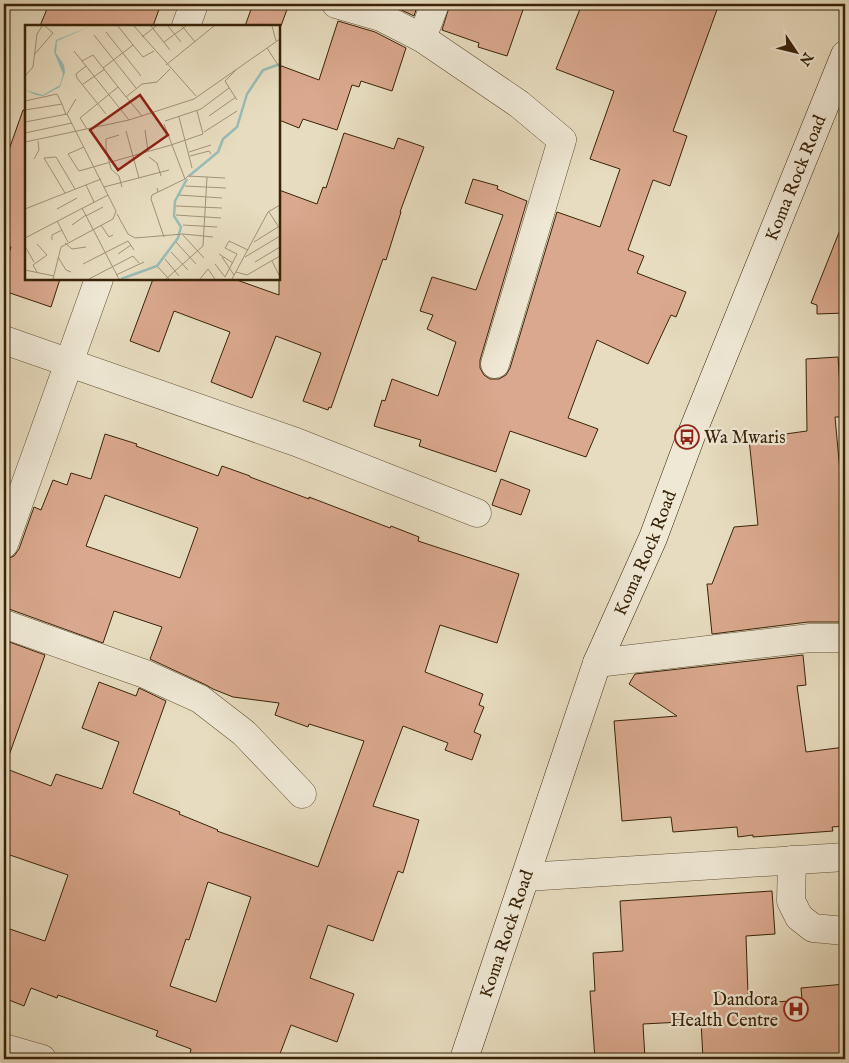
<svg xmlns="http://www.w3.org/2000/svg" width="849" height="1063" viewBox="0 0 849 1063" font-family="'IM FELL English',serif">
<rect width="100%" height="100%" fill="#e7dcbf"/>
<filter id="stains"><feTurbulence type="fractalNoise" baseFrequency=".004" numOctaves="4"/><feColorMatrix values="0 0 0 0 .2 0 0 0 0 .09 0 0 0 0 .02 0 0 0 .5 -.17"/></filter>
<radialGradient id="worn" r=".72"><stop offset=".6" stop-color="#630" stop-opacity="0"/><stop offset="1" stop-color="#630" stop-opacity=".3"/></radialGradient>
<g fill="#daa88e" stroke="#392307" fill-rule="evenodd">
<polygon points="49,4 161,4 153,26 40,26"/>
<polygon points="253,4 289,4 281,26 245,26"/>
<polygon points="389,4 418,4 414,16"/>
<polygon points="450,4 525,4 507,56 478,47 479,43 442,30"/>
<polygon points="582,4 719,4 673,131 687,136 670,186 653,180 628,250 644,256 637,273 686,292 676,317 671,315 648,364 597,340 568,418 598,429 586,457 510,431 496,472 419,446 421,440 374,426 382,400 385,401 392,379 438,396 456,342 427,329 433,315 420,311 432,277 476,290 503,215 465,203 473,179 498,186 497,189 527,201 480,360 480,368 484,375 490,379 499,379 506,375 510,368 557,212 600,227 620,169 590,159 614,91 556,69"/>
<polygon points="338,21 375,32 406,48 392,91 361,81 359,87 352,85 337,130 303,119 299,128 279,120 279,65 319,80"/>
<polygon points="23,110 26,110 26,279 60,279 51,307 4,291 4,268 11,247 4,244 4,164"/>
<polygon points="344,133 394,149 398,138 424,147 400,212 401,212 386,260 383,259 331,408 329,407 328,410 303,401 321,353 276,336 252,398 211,382 230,332 174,311 159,352 130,341 153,279 234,279 279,295 279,190 317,204 323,187 326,188"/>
<polygon points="844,220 845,220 845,313 817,314 817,305 811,303"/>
<polygon points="838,357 840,386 845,385 845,417 835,417 840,472 845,471 845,622 808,622 712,634 707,584 712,584 734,527 758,525 749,439 807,431 806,359"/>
<path d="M105,434L137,444L136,446L218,476L222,466L250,476V477L309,499V497L390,528L391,526L419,537L418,541L519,574L497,643L440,625L425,672L483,694L479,705L484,707L474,732L481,735L472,760L445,750L448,743L403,726L373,806L419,820L403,873L398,871L373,941L328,925L310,978L354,994L337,1042L291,1025L278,1059H189L191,1049L156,1036L158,1031L58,995L57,998L31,988L24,1006L4,998V927L45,941L68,875L4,853V768L51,786L56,774L102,789L119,742L82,728L99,682L136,696L139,688L166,701L133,793L180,812L179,814L218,830L217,831L318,867L364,741L309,724L308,727L275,715L279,703L233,697L213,689L206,685L150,659L162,627L114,611L103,643L9,609H4V574L9,558L14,556L19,549L34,507L41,510L53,480L67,485L71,473L91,479ZM105,495L198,528L180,578L86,546ZM208,882L251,897L216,1002L170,986L186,939L189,940Z"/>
<polygon points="501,479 530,490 521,515 492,505"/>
<polygon points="4,640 45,655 7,761 4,761"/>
<polygon points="803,655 806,685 797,686 806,752 845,747 845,826 832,827 833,831 753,837 753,835 738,837 737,827 673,832 671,817 622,821 614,721 677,716 629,684 635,674"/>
<polygon points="772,891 775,934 746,936 748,995 752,995 752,1004 802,1000 801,988 845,984 845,1059 703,1059 701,1021 643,1024 645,1059 595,1059 590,991 595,991 593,953 623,951 620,901"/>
</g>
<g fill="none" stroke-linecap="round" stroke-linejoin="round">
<g stroke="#645135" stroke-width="29">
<g id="street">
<polyline points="336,4 381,17 422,38 519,104 562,140 495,364"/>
<polyline points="186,26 194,4"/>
<polyline points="422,38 435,4"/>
<polyline points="4,340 296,442 477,513"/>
<polyline points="4,544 99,279"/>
<polyline points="4,624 145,674 200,699 244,733 302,794"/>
<polyline points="597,663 810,638 845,638"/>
<polyline points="792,860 791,901 799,917 813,928 845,931"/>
<polyline points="526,877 845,857"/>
<polyline points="4,1048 42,1059"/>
</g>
</g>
<g stroke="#392307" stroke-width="29">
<g id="secondary">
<path id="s1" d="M464,1059L597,663L653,538L692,433L845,55"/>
</g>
</g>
<use href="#street" stroke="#efe8d5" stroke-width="28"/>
<use href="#secondary" stroke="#efe8d5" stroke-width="28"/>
</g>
<defs>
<g id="bus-ring" transform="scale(1.25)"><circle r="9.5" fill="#efe8d5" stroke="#8f2418" stroke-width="1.5"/><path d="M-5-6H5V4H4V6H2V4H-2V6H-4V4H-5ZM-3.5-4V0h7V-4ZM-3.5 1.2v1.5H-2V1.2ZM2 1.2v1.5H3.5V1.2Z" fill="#8f2418"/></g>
<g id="hospital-ring" transform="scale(1.25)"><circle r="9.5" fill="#efe8d5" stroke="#8f2418" stroke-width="1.5"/><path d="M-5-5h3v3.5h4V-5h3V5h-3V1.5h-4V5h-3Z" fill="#8f2418"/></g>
</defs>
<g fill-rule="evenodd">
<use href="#bus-ring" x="687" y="437"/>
<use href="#hospital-ring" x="796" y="1009"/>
</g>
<g text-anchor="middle" stroke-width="4.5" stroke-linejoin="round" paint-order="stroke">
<g font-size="18" fill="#392307" stroke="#efe8d5">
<text dy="6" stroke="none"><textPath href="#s1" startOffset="942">Koma Rock Road</textPath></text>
<text dy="6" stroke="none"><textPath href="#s1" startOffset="538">Koma Rock Road</textPath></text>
<text dy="6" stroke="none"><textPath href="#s1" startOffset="132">Koma Rock Road</textPath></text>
</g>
<g font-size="18" fill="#392307" stroke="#efe8d5" text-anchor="start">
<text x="704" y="443">Wa Mwaris</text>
<text x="778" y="1005" text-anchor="end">Dandora<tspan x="778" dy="21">Health Centre</tspan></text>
</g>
</g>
<g transform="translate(25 25)">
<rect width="255" height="255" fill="#e7dcbf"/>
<path d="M66,1L32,16L31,28L39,40L40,47L35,62L18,71L11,70L0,65L18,70L35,60L38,49L29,27L31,15Z" fill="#97bbb6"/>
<path fill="none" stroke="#97bbb6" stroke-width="2.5" d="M164,151L193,127L198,114L212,102L222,69L238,45L255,39M96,254L132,241L153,213L156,202L149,191L150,176L162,154"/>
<path fill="none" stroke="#a19275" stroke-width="1" d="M93,1L108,20M109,1L171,71M126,1L145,25M143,1L156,17M157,1L170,17M247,1L251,16M81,7L116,51M69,10L111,63M117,12L131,1M139,17L161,1M242,23L255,43M49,26L57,36L68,30L93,62M9,30L28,8L20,1M57,36L104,95M141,40L189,1M61,41L51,49L52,53L81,89M78,43L108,20L118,32L129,26M211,45L200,56L212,75M0,51L8,42L12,9L17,1M58,59L80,44M101,72L117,59L132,57L145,44M0,76L32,69L37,79M0,85L37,79L41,90M42,89L51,74M184,91L211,72M154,92L167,143M140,96L176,84L204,63M0,97L42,89L91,186L88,194L36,222L28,254M62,104L55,93L93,62L117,91M120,105L123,126M101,106L114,153M179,107L212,86M0,108L47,98M94,110L81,114V124L86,144L94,151L97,162M0,117L104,95L169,74L255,14M59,122L43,129L54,146L146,120L178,109L172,86M164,127L186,120M165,131L184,126L186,129M124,132L132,138L136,151M9,134L14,125L13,116M160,154L163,151L200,153M61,160L69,177M160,161L201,163M79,162L144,145M132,163L133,167L127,170L126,174L139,212M133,167L160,154L139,99M40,168L19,133L31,132L50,164M154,170L197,173M151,181L197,183M57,183L94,254M0,184L76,154M32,184L52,173M244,187L255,204M92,189L103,209L110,213L158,209L188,212M151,190L196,193M61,191L78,182M32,196L43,217M47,200L61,190M76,200L84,212L88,210M158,200L192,202M158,210L179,233M0,213L83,170M27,215V210L37,205M151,217L171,239M229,217L253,202M40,218L47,224L61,222M1,223L9,237M146,227L163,245M93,229L106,220M194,229L208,238M33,232L41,245L46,247M197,232L209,250M220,232L255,211M140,234L154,251M247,236L254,250M230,237L255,222M58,239L103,216L109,225M190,239L200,252L212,229L200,223L204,216L223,225M133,242L144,254M0,245L29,251M12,247L8,240L22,230L12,219M211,247L222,250L255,231M91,250L119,237M64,254L108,231L114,238M141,254L178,221L182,152M175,254L183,244L190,254M207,254L243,187L255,180"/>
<path fill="#8f2418" fill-opacity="0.15" stroke="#8f2418" stroke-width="2.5" d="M115,70L143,110L93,145L65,105Z"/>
<rect width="255" height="255" fill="none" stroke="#392307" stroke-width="2.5"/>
</g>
<rect width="849" height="1063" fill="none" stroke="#e7dcbf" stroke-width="20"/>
<rect x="5" y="5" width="839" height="1053" fill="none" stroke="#392307" stroke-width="2.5"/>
<rect x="10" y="10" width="829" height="1043" fill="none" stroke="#392307"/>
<g transform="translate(796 52) rotate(125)" stroke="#efe8d5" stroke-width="4" paint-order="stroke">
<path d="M0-4L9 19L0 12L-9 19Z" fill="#392307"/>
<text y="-8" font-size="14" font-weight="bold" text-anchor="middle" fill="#392307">N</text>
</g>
<rect width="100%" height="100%" filter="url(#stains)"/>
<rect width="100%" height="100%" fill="url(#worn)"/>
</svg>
